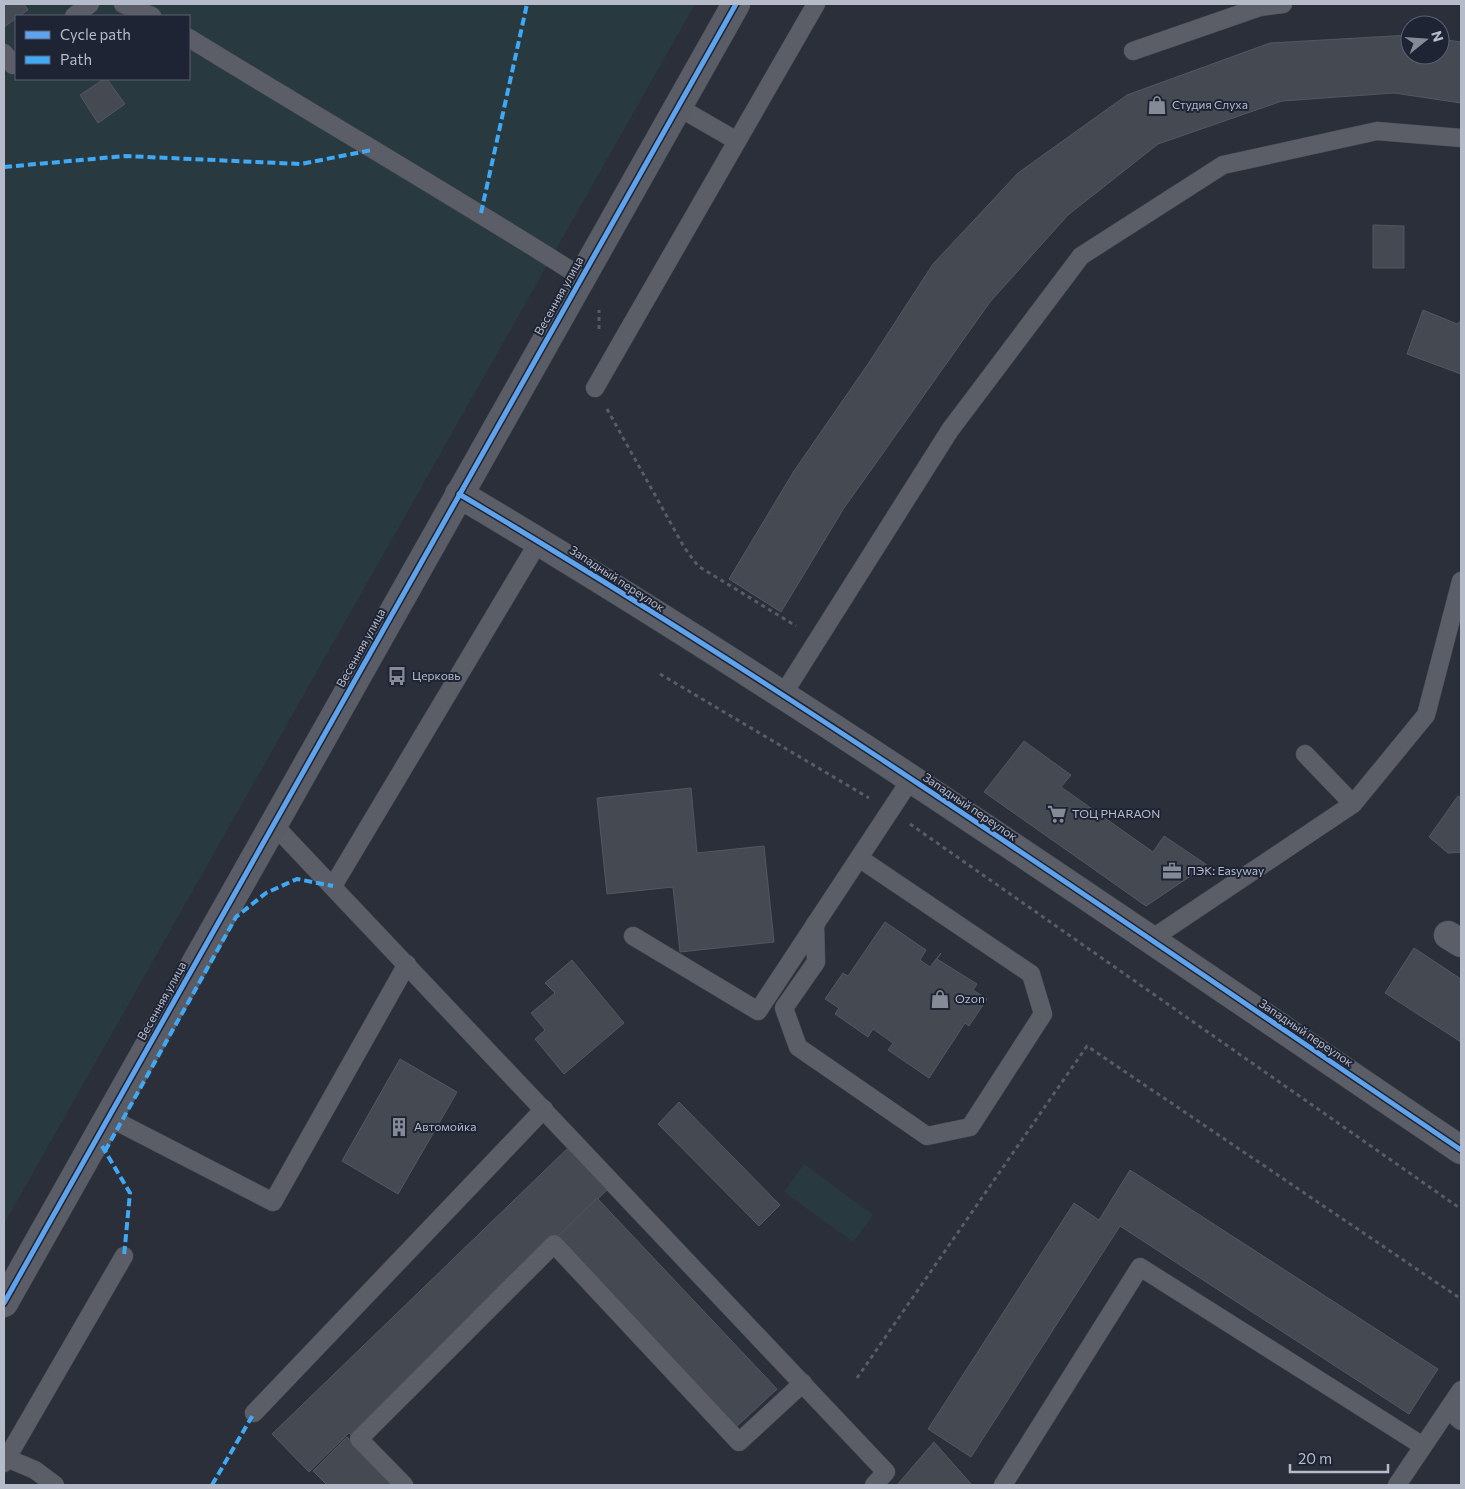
<svg xmlns="http://www.w3.org/2000/svg" width="1465" height="1489" viewBox="0 0 1465 1489" font-family="Commissioner,sans-serif">
<rect width="100%" height="100%" fill="#2b2f39"/>
<g fill="#28393f" fill-rule="evenodd">
<path d="M4,4H695L4,1224ZM16,16H189V79H16Z"/>
<polygon points="804,1164 873,1215 853,1242 784,1192"/>
</g>
<g fill="#454951" stroke="#535761">
<polygon points="4,4 24,4 28,10 4,27"/>
<polygon points="1410,35 1410,55 1440,55 1440,39 1461,42 1461,103 1394,93 1282,101 1158,144 1068,215 990,302 844,508 781,612 729,579 794,471 868,364 933,264 1018,173 1127,95 1270,43"/>
<polygon points="104,79 107,79 125,104 98,123 80,95"/>
<polygon points="1373,225 1404,226 1404,268 1373,268"/>
<polygon points="1423,310 1457,324 1461,321 1461,374 1407,354"/>
<polygon points="1024,741 1071,775 1061,787 1153,852 1164,836 1207,865 1146,906 984,792"/>
<polygon points="691,788 697,853 764,846 774,942 680,952 673,887 607,894 597,798"/>
<polygon points="1458,796 1461,798 1461,852 1448,853 1429,837"/>
<polygon points="885,922 926,950 920,960 930,967 941,953 937,959 977,984 973,990 987,999 969,1026 965,1023 929,1078 888,1050 893,1043 873,1029 868,1037 835,1014 839,1008 825,999 843,973 848,976"/>
<polygon points="1414,948 1461,979 1461,1042 1385,993"/>
<polygon points="572,960 624,1023 564,1074 535,1039 545,1030 531,1013 555,993 545,983"/>
<polygon points="400,1059 457,1092 398,1194 342,1161"/>
<polygon points="679,1102 780,1205 759,1226 658,1124"/>
<polygon points="570,1146 610,1187 353,1437 349,1433 309,1472 272,1434"/>
<polygon points="1130,1170 1438,1369 1409,1414 1120,1226 971,1457 928,1429 1074,1203 1099,1220"/>
<polygon points="597,1198 777,1389 734,1429 555,1239"/>
<polygon points="347,1437 394,1485 327,1485 313,1471"/>
<polygon points="934,1442 972,1485 897,1485"/>
</g>
<g fill="none" stroke-linecap="round" stroke-linejoin="round">
<g stroke="#474a51" stroke-width="19">
<g id="lane">
<polyline points="123,4 152,16"/>
<polyline points="74,16 90,4"/>
<path d="M189,38C319,118 452,195 581,277"/>
<polyline points="1133,51 1260,7 1283,4"/>
<polyline points="4,53 13,65 16,62"/>
<polyline points="678,107 737,141"/>
<polyline points="595,388 816,4"/>
<polyline points="782,696 950,430 1081,256 1223,165 1377,131 1461,138"/>
<polyline points="1353,804 1426,715 1461,581"/>
<polyline points="273,824 886,1472 874,1485"/>
<polyline points="333,886 539,541"/>
<polyline points="815,924 816,962 784,1008 798,1047 927,1136 970,1127 1043,1014 1031,974 859,858"/>
<polyline points="633,936 758,1011 911,779"/>
<polyline points="1150,940 1353,804 1305,754"/>
<polyline points="108,1117 273,1202 407,964"/>
<polyline points="1448,1410 1461,1421"/>
<polyline points="254,1413 544,1109"/>
<polyline points="4,1457 35,1470 55,1485"/>
<polyline points="4,1463 124,1256"/>
<polyline points="404,1485 359,1439 554,1244 739,1442 803,1383"/>
<polyline points="1003,1485 1140,1267 1423,1446"/>
<polyline points="1397,1485 1461,1390"/>
</g>
</g>
<g stroke="#474a51" stroke-width="29">
<g id="street">
<path d="M459,494C802,697 1131,927 1461,1150"/>
<polyline points="1448,935 1461,943"/>
</g>
</g>
<g stroke="#474a51" stroke-width="29">
<polyline id="secondary" points="4,1303 736,4"/>
</g>
<g stroke="#585d64" stroke-width="3" stroke-dasharray="4 4" stroke-linecap="butt">
<polyline points="599,329 599,310"/>
<polyline points="607,409 684,547 698,566 796,626"/>
<polyline points="660,674 869,798"/>
<polyline points="910,824 1461,1209"/>
<polyline points="857,1378 1087,1046 1461,1299"/>
</g>
<use href="#lane" stroke="#5b5e67" stroke-width="18"/>
<use href="#street" stroke="#5b5e67" stroke-width="28"/>
<use href="#secondary" stroke="#5a5d65" stroke-width="28"/>
<g stroke="#3fa9f5" stroke-width="4" stroke-dasharray="8 4" stroke-linecap="butt">
<polyline points="4,167 125,156 301,164 372,150"/>
<polyline points="481,213 527,4"/>
<polyline points="102,1146 130,1193 124,1256"/>
<polyline points="105,1151 236,917 266,893 297,879 333,886"/>
<polyline points="212,1485 254,1413"/>
</g>
<g stroke="#1e2434" stroke-width="8">
<g id="cycleway">
<path d="M459,494C802,697 1131,927 1461,1150"/>
<polyline points="4,1303 736,4"/>
</g>
</g>
<use href="#cycleway" stroke="#60a3ed" stroke-width="5"/>
</g>
<defs>
<g id="shop-bare" transform="scale(1.5)"><path d="M-5-2.5h2.3a2.7 3.5 0 0 1 5.4 0H5L5.5 6h-11ZM-1.5-2.5h3a1.5 2.3 0 0 0-3 0Z" fill="#858a97" stroke="#1e2434" stroke-width="2.5" paint-order="stroke"/></g>
<g id="bus-bare" transform="scale(1.5)"><path d="M-5-6H5V4H4V6H2V4H-2V6H-4V4H-5ZM-3.5-4V0h7V-4ZM-3.5 1.2v1.5H-2V1.2ZM2 1.2v1.5H3.5V1.2Z" fill="#858a97" stroke="#1e2434" stroke-width="2.5" paint-order="stroke"/></g>
<g id="supermarket-bare" transform="scale(1.5)"><path d="M-6-5.5h2.5l.6 2H6L4.5 2H-2.5L-4.4-4H-6ZM-1.5 3.2a1.3 1.3 0 1 0 .1 0ZM3 3.2a1.3 1.3 0 1 0 .1 0Z" fill="#858a97" stroke="#1e2434" stroke-width="2.5" paint-order="stroke"/></g>
<g id="office-bare" transform="scale(1.5)"><path d="M-6-3h4V-5.5h4V-3h4V5H-6ZM-1-4.5V-3h2v-1.5ZM-6 0V1H6V0Z" fill="#858a97" stroke="#1e2434" stroke-width="2.5" paint-order="stroke"/></g>
<g id="building-bare" transform="scale(1.5)"><path d="M-4-6H4V6H1V3H-1V6H-4ZM-2.5-4.3h1.7v1.8h-1.7ZM.8-4.3h1.7v1.8H.8ZM-2.5-1h1.7V.8h-1.7ZM.8-1h1.7V.8H.8Z" fill="#858a97" stroke="#1e2434" stroke-width="2.5" paint-order="stroke"/></g>
</defs>
<g fill-rule="evenodd">
<use href="#shop-bare" x="1157" y="105"/>
<use href="#bus-bare" x="397" y="676"/>
<use href="#supermarket-bare" x="1057" y="814"/>
<use href="#office-bare" x="1172" y="871"/>
<use href="#shop-bare" x="940" y="999"/>
<use href="#building-bare" x="399" y="1127"/>
</g>
<g text-anchor="middle" stroke-width="4" stroke-linejoin="round" paint-order="stroke">
<g font-size="12" fill="#b6bbc9" stroke="#1e2434" text-anchor="start">
<text x="1172" y="109">Студия Слуха</text>
<text x="412" y="680">Церковь</text>
<text x="1072" y="818">ТОЦ PHARAON</text>
<text x="1187" y="875">ПЭК: Easyway</text>
<text x="955" y="1003">Ozon</text>
<text x="414" y="1131">Автомойка</text>
</g>
<g font-size="12" fill="#b6bbc9" stroke="#1e2434">
<text transform="translate(559 296) rotate(-61)" y="4">Весенняя улица</text>
<text transform="translate(617 579) rotate(33)" y="4">Западный переулок</text>
<text transform="translate(361 648) rotate(-61)" y="4">Весенняя улица</text>
<text transform="translate(970 807) rotate(34)" y="4">Западный переулок</text>
<text transform="translate(162 1001) rotate(-61)" y="4">Весенняя улица</text>
<text transform="translate(1306 1033) rotate(34)" y="4">Западный переулок</text>
</g>
</g>
<rect width="1465" height="1489" fill="none" stroke="#b6bbc9" stroke-width="10"/>
<rect x="15" y="15" width="175" height="65" fill="#1e2434" stroke="#5b6070"/>
<rect x="25" y="31" width="25" height="8" fill="#60a3ed" stroke="#5b6070"/>
<text x="60" y="40" font-size="15" fill="#b6bbc9">Cycle path</text>
<rect x="25" y="56" width="25" height="8" fill="#3fa9f5" stroke="#5b6070"/>
<text x="60" y="65" font-size="15" fill="#b6bbc9">Path</text>
<g transform="translate(1425 40) rotate(73)"><circle r="24" fill="#1e2434" stroke="#5b6070"/>
<path d="M0-4L9 19L0 12L-9 19Z" fill="#858a97"/>
<text y="-8" font-size="14" font-weight="bold" text-anchor="middle" fill="#b6bbc9">N</text>
</g>
<path d="M1290 1464v8h98v-8" fill="none" stroke="#b6bbc9" stroke-width="2.5"/>
<text x="1298" y="1464" font-size="15" fill="#b6bbc9" stroke="#1e2434" stroke-width="4" paint-order="stroke">20 m</text>
</svg>
